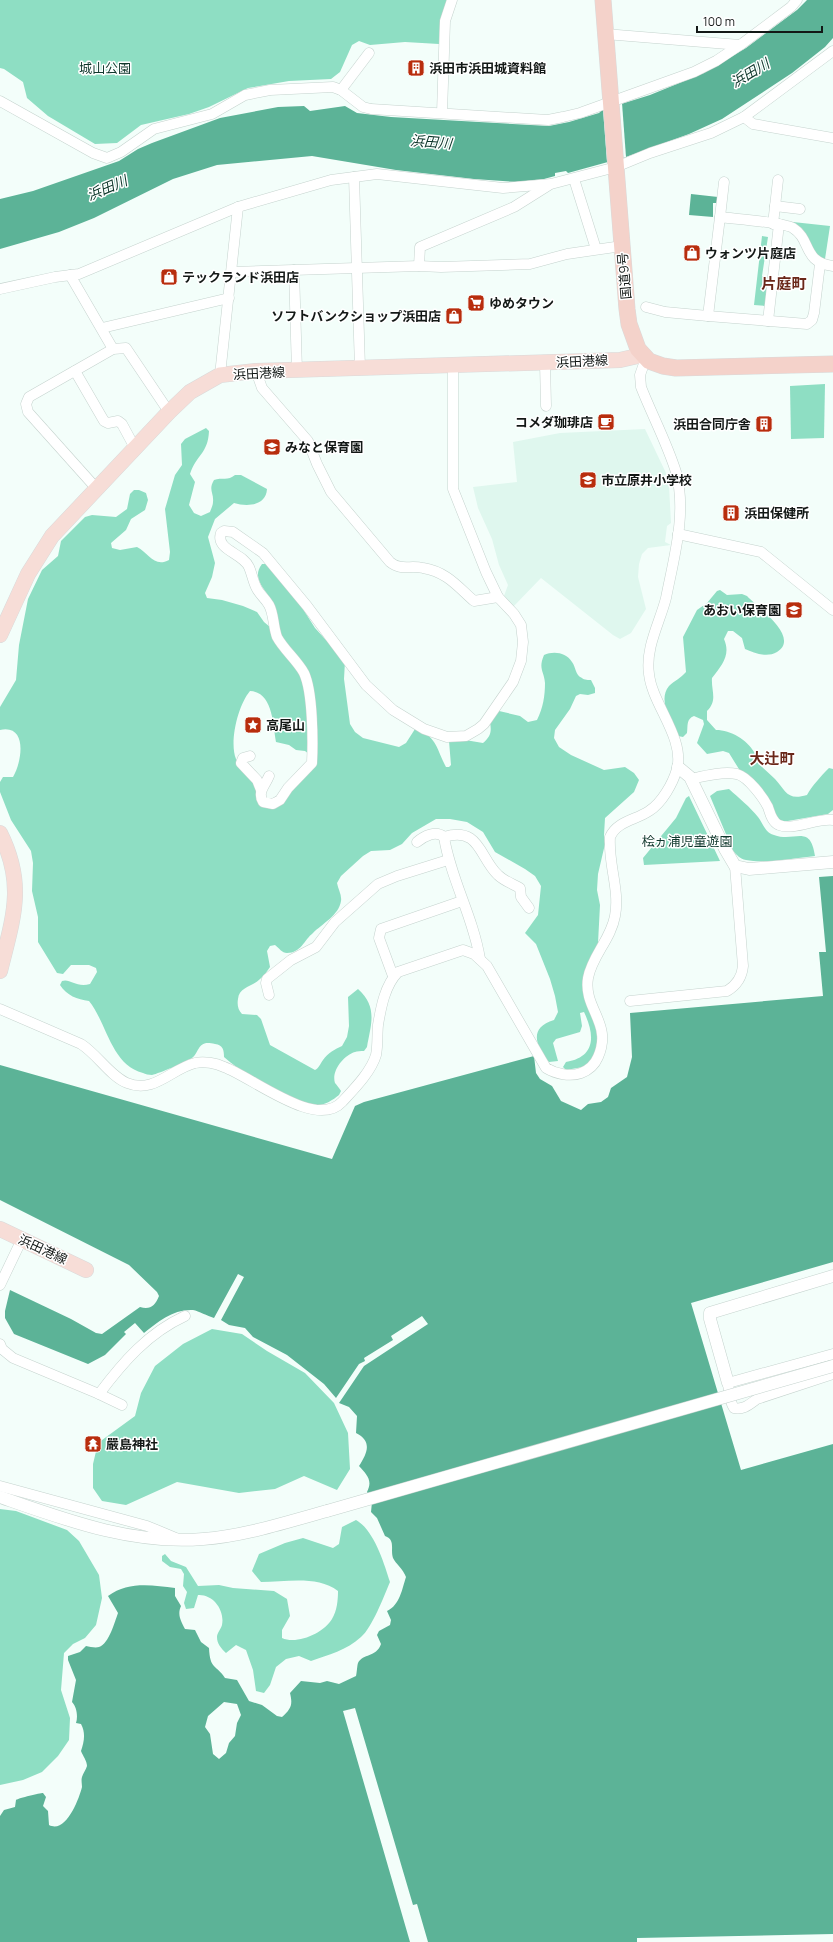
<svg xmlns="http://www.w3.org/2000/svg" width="833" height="1942" viewBox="0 0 833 1942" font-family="Manrope,'Noto Sans JP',sans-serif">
<rect width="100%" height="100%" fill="#f3fefa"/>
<polygon fill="#dff7ee" points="645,429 666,473 669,486 671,523 667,526 665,542 671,545 648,548 642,554 639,564 638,577 646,609 631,633 620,639 613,635 541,578 513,607 504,596 508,585 499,565 492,539 478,508 473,487 517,482 513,442 560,433"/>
<g fill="#8edec3" fill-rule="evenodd">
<path d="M0,0H448C440,14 440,28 439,44L405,42L370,45L359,41L352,45L340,72L331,79L289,81L248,88L209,107L189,114L141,125L117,143L95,144L48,116L27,98L23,82L4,69L0,68Z"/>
<polygon points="793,222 830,226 825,259 820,259"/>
<polygon points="762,236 768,237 762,276 769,278 766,306 754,305"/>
<polygon points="825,384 824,438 791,439 790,386"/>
<path d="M206,428L209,431C208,454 196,455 190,474L195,482L189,505L194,513L201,516L210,512C211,509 213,505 213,502C214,493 208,490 214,480C222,477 228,481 235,475H241L267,489C266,506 247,507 234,503L215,519L208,537L215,563L212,577L205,593L207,598L222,600L243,606L257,612L264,622L270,627L272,601C265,589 251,578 262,564H268L296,598L315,628L345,661L344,679L350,724L355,732L363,738L399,747L406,743L415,729C437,736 436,748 446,767H449L451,765L449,741L465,740L483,743C490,737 492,732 490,723L499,711L520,716L528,722L537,720C543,708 545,696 545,683C544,671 538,669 544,655C553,651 566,652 572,662C576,667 575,675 582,678C584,680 589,680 591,680L595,688V693L588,695L580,694L576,696L570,709L555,730L554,738L559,747L571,755L604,770L625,767L634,773L639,780L634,792L605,818L604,835L605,844L598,874L597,890L600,905L598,943L587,970L598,1043L595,1055L590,1062L583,1067L566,1070L563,1067L566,1062C596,1057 595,1035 584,1012L580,1013L582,1026L580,1032L556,1039L553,1043L558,1061L549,1062C536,1046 528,1028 554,1020L558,1012L555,996L550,979L536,944L525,933L538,915L541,886L535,876L525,869L495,852L483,832L467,822L450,819H436L412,833L402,844L390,850L371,851L363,856L341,876L337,883C338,889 342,895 341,901C339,915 322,924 313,933C304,940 301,953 287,953C282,953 279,948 275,945L270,946L267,951L270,967C267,971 264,976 260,979C252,987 239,987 238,999C237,1005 238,1010 242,1014L257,1015L261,1019L270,1045L315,1070C319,1068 320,1064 323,1060C328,1053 335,1049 342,1046L347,1037L349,1026L348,997L358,989C378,1007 371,1024 367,1047L364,1051C361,1051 357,1051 355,1052C344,1055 331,1071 335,1083C337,1085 339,1088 341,1091L339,1095C333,1100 325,1105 317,1105C291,1105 243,1074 224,1057C224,1050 223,1045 215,1044C197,1039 200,1052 192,1058C184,1063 160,1073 152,1075C149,1075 145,1074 143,1073C111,1065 107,1023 89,1001C77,999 67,996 60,985L62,981C70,978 76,988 90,984L97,972L96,968L89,965H71L63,974L57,973L38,942V917L32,891L33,863L31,851L11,820L0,792V782L3,777H13C22,762 28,724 0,730V707L16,680L19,645L28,599L42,570L58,556L61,541L85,517L92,515L116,517L127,509L130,494L134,490H139L146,493L148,500L145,510L131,519L126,530L111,543L112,548L120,550L137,547C149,553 154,568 169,560L170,552L165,509L175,475L182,465L181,444L185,439ZM250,691C273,692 273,725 276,742L289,745L296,750L305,751L309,754L308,770L266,807L257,799L258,786C251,778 241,769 236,759C229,742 238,705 250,691Z"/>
<path d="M720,590L727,595L742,594L747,596C757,607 801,637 777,652C767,658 754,653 745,649L742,638L733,631H728L724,639C731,655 722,665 712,678C711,691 718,700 707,711V720L716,730C731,730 747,740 754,752C757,756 757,760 759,764C764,769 770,774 775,779C786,791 787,801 807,795C812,786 821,776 829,768L833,769V810L828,814L782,822L774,816L742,774L729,753L723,751L707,754L697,743L704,724L703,720L694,716C686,719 688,726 687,733L683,737L678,736C672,721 657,701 669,686C674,681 681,678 686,672L683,637L697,610L707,603L717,591Z"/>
<path d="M729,789C739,798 750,807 758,817C763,823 765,833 774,835C795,843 810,823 815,856C795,858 765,864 746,860C740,859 737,855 733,851L710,796L717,791Z"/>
<polygon points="689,796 720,861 644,865 643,858 676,818 686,798"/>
<polygon points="212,1329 242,1334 267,1351 305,1373 334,1403 348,1433 350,1469 337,1490 304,1476 275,1489 239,1493 177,1482 126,1505 102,1501 93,1488 93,1464 98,1443 135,1416 141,1393 155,1366 183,1344"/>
<polygon points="0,1509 16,1511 67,1530 79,1541 99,1575 102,1598 96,1625 85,1638 73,1644 64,1653 61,1690 70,1718 69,1740 58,1756 42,1772 23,1780 0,1785"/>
<path d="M356,1520C374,1530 384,1563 390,1582C384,1596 372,1628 361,1637C347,1650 328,1655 311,1661L299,1656L286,1659L276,1667L270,1685L264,1693L256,1691L253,1670L246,1650L236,1645L226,1653C221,1648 217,1644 217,1637C217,1633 221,1629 222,1625C225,1610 213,1594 198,1595L194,1608L186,1609L184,1603L187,1592L183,1586L184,1574L181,1569L170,1567L162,1561V1556L165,1554L171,1561L186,1567L198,1586L219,1585L233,1588L274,1591L287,1599L290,1616L282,1630V1638C297,1645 324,1633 332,1619C337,1611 338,1600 338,1591C317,1575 286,1582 261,1582L252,1571L259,1554L285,1543L303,1538L333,1548L339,1544L342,1527Z"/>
</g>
<g fill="#5cb397" fill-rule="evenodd">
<polygon points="807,0 833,0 833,38 825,47 792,73 722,119 689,134 626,157 568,173 566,171 555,173 555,176 544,179 516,182 474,179 396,170 312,156 217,165 173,179 94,218 59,232 0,249 0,199 33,191 119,161 138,149 152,143 220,118 278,107 304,106 310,111 345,106 357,113 391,117 549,126 569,122 599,113 602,110 650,95 704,73 746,48 797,10"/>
<polygon points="691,194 718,197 717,203 713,203 713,217 689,215"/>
<path d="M833,876V1262L691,1303L741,1470L833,1444V1934L637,1938V1942H428L417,1904L413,1905L355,1708L343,1711L410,1942H0V1816L4,1810L15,1807L16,1800C19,1798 40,1793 43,1793L46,1797L43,1806L48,1811L49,1825C66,1834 79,1799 82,1787C82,1784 81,1780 82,1777C83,1773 86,1770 87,1766C87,1761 83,1756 81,1751C84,1742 86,1733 81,1724L76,1723C78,1717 77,1707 72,1702L76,1680L68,1660V1656L80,1652L86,1646C90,1647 96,1648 99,1647C109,1644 115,1621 118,1613L108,1596C128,1581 152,1585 175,1588V1596L181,1606C177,1615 181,1621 185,1629L195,1630L201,1642L209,1648C210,1670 216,1664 225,1678L237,1680L249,1701L262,1705L277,1716L282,1717C291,1709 293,1705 290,1693L301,1681L320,1683L327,1681L339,1684L356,1676C357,1672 357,1666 358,1663C363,1653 376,1658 381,1644L377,1635L379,1631L390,1625L391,1620L387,1611C400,1605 402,1589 406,1577C403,1569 396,1564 393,1558C390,1549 396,1540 385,1536L377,1518L371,1512L372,1502L367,1492C373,1480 367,1475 359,1466C368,1452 372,1441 356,1433L357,1416L349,1407L339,1403L364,1366L428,1324L422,1316L391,1336L393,1340L364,1358L365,1361L359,1364L336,1398L324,1384L287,1355L253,1337L245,1328L229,1325L221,1320L244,1277L238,1274L214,1318C207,1316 199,1311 193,1310C173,1309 158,1322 144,1333L135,1323L124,1332L126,1334L105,1355L88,1364L14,1334L5,1318V1311L10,1290L71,1319L96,1333L102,1334L140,1307C150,1310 155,1306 159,1296L157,1292L129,1265L0,1200V1065L332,1159L355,1106L364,1102L534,1056L536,1073L540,1079L552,1086L561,1101L581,1110L588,1104L601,1102L608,1097L611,1088L627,1077L632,1057L630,1013L823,996L819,952H826L819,877ZM224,1702L237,1704L241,1715L237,1723L235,1736L229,1743L226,1753L219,1759L213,1754L210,1734L205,1727L208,1716Z"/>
</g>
<g fill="#f3fefa">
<polygon points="622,103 626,157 607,162 603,109"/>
<polygon points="833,1935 639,1940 638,1942 638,1939"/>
</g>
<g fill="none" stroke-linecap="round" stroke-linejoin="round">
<g stroke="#c5d3ce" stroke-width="11">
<g id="minor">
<polyline points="605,34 740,45"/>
<polyline points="341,90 369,53"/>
<polyline points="0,101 93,153 107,158 121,152 154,129 212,114 245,95 270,90 333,87 341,90 363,107 371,109 548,120 563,117 580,113 694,72 716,61 743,43 791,7 797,0"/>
<polyline points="442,113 445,21 452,0"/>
<polyline points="744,117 753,124 833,138"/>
<polyline points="354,177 360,368"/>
<polyline points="574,179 596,249"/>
<polyline points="775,206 800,209"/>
<polyline points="720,217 724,182"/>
<polyline points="773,224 778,180"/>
<path d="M820,264L814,313L812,320L807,324L708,316L720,217C735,219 782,222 793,228C812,240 802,262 833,266"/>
<polyline points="419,266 420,247 514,207 549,185"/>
<polyline points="294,270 297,371"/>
<polyline points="232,272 419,266 441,267 530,264 567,254 622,246"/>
<polyline points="70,275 113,349"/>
<polyline points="0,289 55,277 79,274 238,207 331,180 377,174 503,188 551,184 616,167 650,153 711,133 744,117 833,51"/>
<polyline points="646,307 665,312 708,316"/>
<polyline points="768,321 779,224"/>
<polyline points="102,328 229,298"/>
<polyline points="545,363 546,406"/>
<polyline points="75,371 104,421 108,423 118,421 122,424 135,448"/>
<path d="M256,371L262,388L308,441L317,464L331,492L390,562C401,571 410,565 423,568C447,572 457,586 474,601L498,597"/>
<polyline points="220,375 238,207"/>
<polyline points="96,488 28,412 26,404 29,397 113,349 126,348 169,412"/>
<polyline points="678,534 761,552 833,610"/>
<polyline points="250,756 243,758 241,763 257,780 261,790"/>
<path d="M269,776C265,786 257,792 263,802L273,804L280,800L288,788L312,763C313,742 313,692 304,673C297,660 284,650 277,637C273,626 274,614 269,605C265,598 259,594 256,587C253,581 252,574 249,567C243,553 215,550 221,533L224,531L233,532L263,553L307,606L366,685L393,710L424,729L447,737L466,736L478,729L484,724L513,682L521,661L523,642L521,625L514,614L498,597L486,572L453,489V366"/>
<path d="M691,779C704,776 723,771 737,774C748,777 763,797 768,807C770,813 772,822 779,825C794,831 816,818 833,820"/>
<path d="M417,842C424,836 436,830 444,837"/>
<path d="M480,959C473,916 451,880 444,837C480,826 479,857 498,875C504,881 513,884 520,888L521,897L529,908"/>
<polyline points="393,976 379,938 381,929 462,901"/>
<polyline points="269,995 266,983 267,979 291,960 316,947 335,922 378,884 397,876 448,860"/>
<path d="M630,1001L727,991C737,985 742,977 743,966L735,866"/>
<path d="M0,1009L81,1044C98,1055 110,1076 127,1083C154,1094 171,1069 195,1063C204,1061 216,1063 224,1067C252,1077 316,1130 342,1102C354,1089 371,1072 376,1055C378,1045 377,1035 378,1025C381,1007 385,985 398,972L463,950L474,954L487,966L546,1068C556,1074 570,1077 581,1073C589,1070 595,1064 598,1057C613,1023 583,1009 588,978C592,956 611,939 615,916C620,890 608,864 610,837C617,821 636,820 649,811C662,803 673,783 677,769C685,738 652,704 649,674C645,648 660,622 666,598C674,557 687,513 676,472C667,443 652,415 641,387L640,375L646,358"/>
<polyline points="0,1285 22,1239"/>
<path d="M0,1344L2,1349L13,1358L99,1394C123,1362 148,1333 185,1316"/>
<path d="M833,1354L728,1383C729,1391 729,1401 734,1408C744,1410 750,1404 757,1399L833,1374"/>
<polyline points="99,1394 122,1405"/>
<polyline points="0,1486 147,1526 176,1538"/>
</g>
</g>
<g stroke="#c5d3ce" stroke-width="13">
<g id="tertiary">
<polyline points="678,767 690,777 725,849 735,866 749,869 833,862"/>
<polyline points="728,1383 710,1319 710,1313 833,1276"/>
<path d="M0,1497C66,1520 132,1545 203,1539C245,1536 286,1522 327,1511"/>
</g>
</g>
<g stroke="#d9dada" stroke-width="16">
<g id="primary">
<polyline points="0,635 28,574 52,536 169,412 190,392 220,375 256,371 620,360 642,355"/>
<path d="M0,833C26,885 13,918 0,971"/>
<polyline points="0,1229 86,1270"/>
</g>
</g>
<g stroke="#d9dada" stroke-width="17">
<polyline id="trunk" points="603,0 627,309 629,324 638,349 649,361 663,366 676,368 833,364"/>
</g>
<use href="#minor" stroke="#fff" stroke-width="10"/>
<use href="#tertiary" stroke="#fff" stroke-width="12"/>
<use href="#primary" stroke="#f7ddd7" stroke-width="15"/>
<use href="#trunk" stroke="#f4d2ca" stroke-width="16"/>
<g stroke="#c5d3ce" stroke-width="13" stroke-linecap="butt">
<polyline id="tertiary-bridge" points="327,1511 833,1366"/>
</g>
<use href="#tertiary-bridge" stroke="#fff" stroke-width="12"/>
</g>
<defs>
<g id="building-square" transform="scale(0.9)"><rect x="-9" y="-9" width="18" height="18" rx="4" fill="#b82d0d" stroke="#fff"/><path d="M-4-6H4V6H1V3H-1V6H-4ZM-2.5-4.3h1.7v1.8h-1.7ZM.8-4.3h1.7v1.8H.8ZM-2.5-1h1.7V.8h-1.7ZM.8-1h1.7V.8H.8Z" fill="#fff"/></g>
<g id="shop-square" transform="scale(0.9)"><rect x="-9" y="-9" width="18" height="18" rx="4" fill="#b82d0d" stroke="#fff"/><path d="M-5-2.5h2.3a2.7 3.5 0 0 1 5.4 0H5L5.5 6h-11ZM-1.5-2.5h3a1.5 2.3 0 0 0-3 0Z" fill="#fff"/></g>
<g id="supermarket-square" transform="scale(0.9)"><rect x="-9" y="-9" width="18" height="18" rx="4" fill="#b82d0d" stroke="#fff"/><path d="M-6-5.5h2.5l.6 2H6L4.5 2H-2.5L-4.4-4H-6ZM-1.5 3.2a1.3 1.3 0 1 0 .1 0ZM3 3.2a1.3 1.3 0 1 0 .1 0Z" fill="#fff"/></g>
<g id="cafe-square" transform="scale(0.9)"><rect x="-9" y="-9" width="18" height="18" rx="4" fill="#b82d0d" stroke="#fff"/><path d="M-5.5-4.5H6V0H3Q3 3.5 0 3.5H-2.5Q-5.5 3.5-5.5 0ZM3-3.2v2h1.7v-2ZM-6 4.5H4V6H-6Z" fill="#fff"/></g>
<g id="school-square" transform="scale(0.9)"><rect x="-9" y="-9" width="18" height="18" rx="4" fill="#b82d0d" stroke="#fff"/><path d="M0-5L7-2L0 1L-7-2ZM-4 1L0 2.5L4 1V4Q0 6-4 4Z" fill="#fff"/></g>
<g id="sight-square" transform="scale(0.9)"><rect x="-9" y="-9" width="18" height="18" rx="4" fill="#b82d0d" stroke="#fff"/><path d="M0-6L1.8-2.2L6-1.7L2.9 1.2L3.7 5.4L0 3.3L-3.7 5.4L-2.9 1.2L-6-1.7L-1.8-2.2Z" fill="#fff"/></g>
<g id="temple-square" transform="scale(0.9)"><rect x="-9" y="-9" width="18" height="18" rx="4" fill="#b82d0d" stroke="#fff"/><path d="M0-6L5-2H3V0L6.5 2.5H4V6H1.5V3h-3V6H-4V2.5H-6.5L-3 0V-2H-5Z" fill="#fff"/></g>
</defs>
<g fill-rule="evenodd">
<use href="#building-square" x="416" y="68"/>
<use href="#shop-square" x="692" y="253"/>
<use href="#shop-square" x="169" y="277"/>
<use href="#supermarket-square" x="476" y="303"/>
<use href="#shop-square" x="454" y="316"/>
<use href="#cafe-square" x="606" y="422"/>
<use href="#building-square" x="764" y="424"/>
<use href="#school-square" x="272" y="447"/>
<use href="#school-square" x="588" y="480"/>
<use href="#building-square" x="731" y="513"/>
<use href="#school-square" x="794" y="610"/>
<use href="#sight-square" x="253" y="725"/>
<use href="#temple-square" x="93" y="1444"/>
</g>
<g text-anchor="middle" stroke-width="3" stroke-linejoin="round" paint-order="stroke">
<g font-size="13" fill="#0f372c" stroke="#fff">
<text x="105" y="73">城山公園</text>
<text x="687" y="846">桧ヵ浦児童遊園</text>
</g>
<g font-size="13" font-weight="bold" fill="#131816" stroke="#fff" text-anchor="start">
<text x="429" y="73">浜田市浜田城資料館</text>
<text x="705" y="258">ウォンツ片庭店</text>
<text x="182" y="282">テックランド浜田店</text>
<text x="489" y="308">ゆめタウン</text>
<text x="441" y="321" text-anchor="end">ソフトバンクショップ浜田店</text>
<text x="593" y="427" text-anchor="end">コメダ珈琲店</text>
<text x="751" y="429" text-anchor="end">浜田合同庁舎</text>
<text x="285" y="452">みなと保育園</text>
<text x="601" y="485">市立原井小学校</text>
<text x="744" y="518">浜田保健所</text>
<text x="781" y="615" text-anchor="end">あおい保育園</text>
<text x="266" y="730">高尾山</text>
<text x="106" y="1449">嚴島神社</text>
</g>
<g font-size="13" fill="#131816" stroke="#fff">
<text transform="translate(624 276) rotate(-95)" y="5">国道9号</text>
<text transform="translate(582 361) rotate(-3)" y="5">浜田港線</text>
<text transform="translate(259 373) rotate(-3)" y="5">浜田港線</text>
<text transform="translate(43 1249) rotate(25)" y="5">浜田港線</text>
</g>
<g font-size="14" font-style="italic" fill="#0e372b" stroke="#fff">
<text transform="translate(750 73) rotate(-31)" y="5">浜田川</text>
<text transform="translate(431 142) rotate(5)" y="5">浜田川</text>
<text transform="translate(107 188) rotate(-23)" y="5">浜田川</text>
</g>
<g font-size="15" font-weight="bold" fill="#6a2719" stroke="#fff">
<text x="784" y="289">片庭町</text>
<text x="772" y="764">大辻町</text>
</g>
</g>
<path d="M697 26v6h125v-6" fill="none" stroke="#131816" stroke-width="2"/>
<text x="703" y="26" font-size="12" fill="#131816" stroke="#ffffff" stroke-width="3" paint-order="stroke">100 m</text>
</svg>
